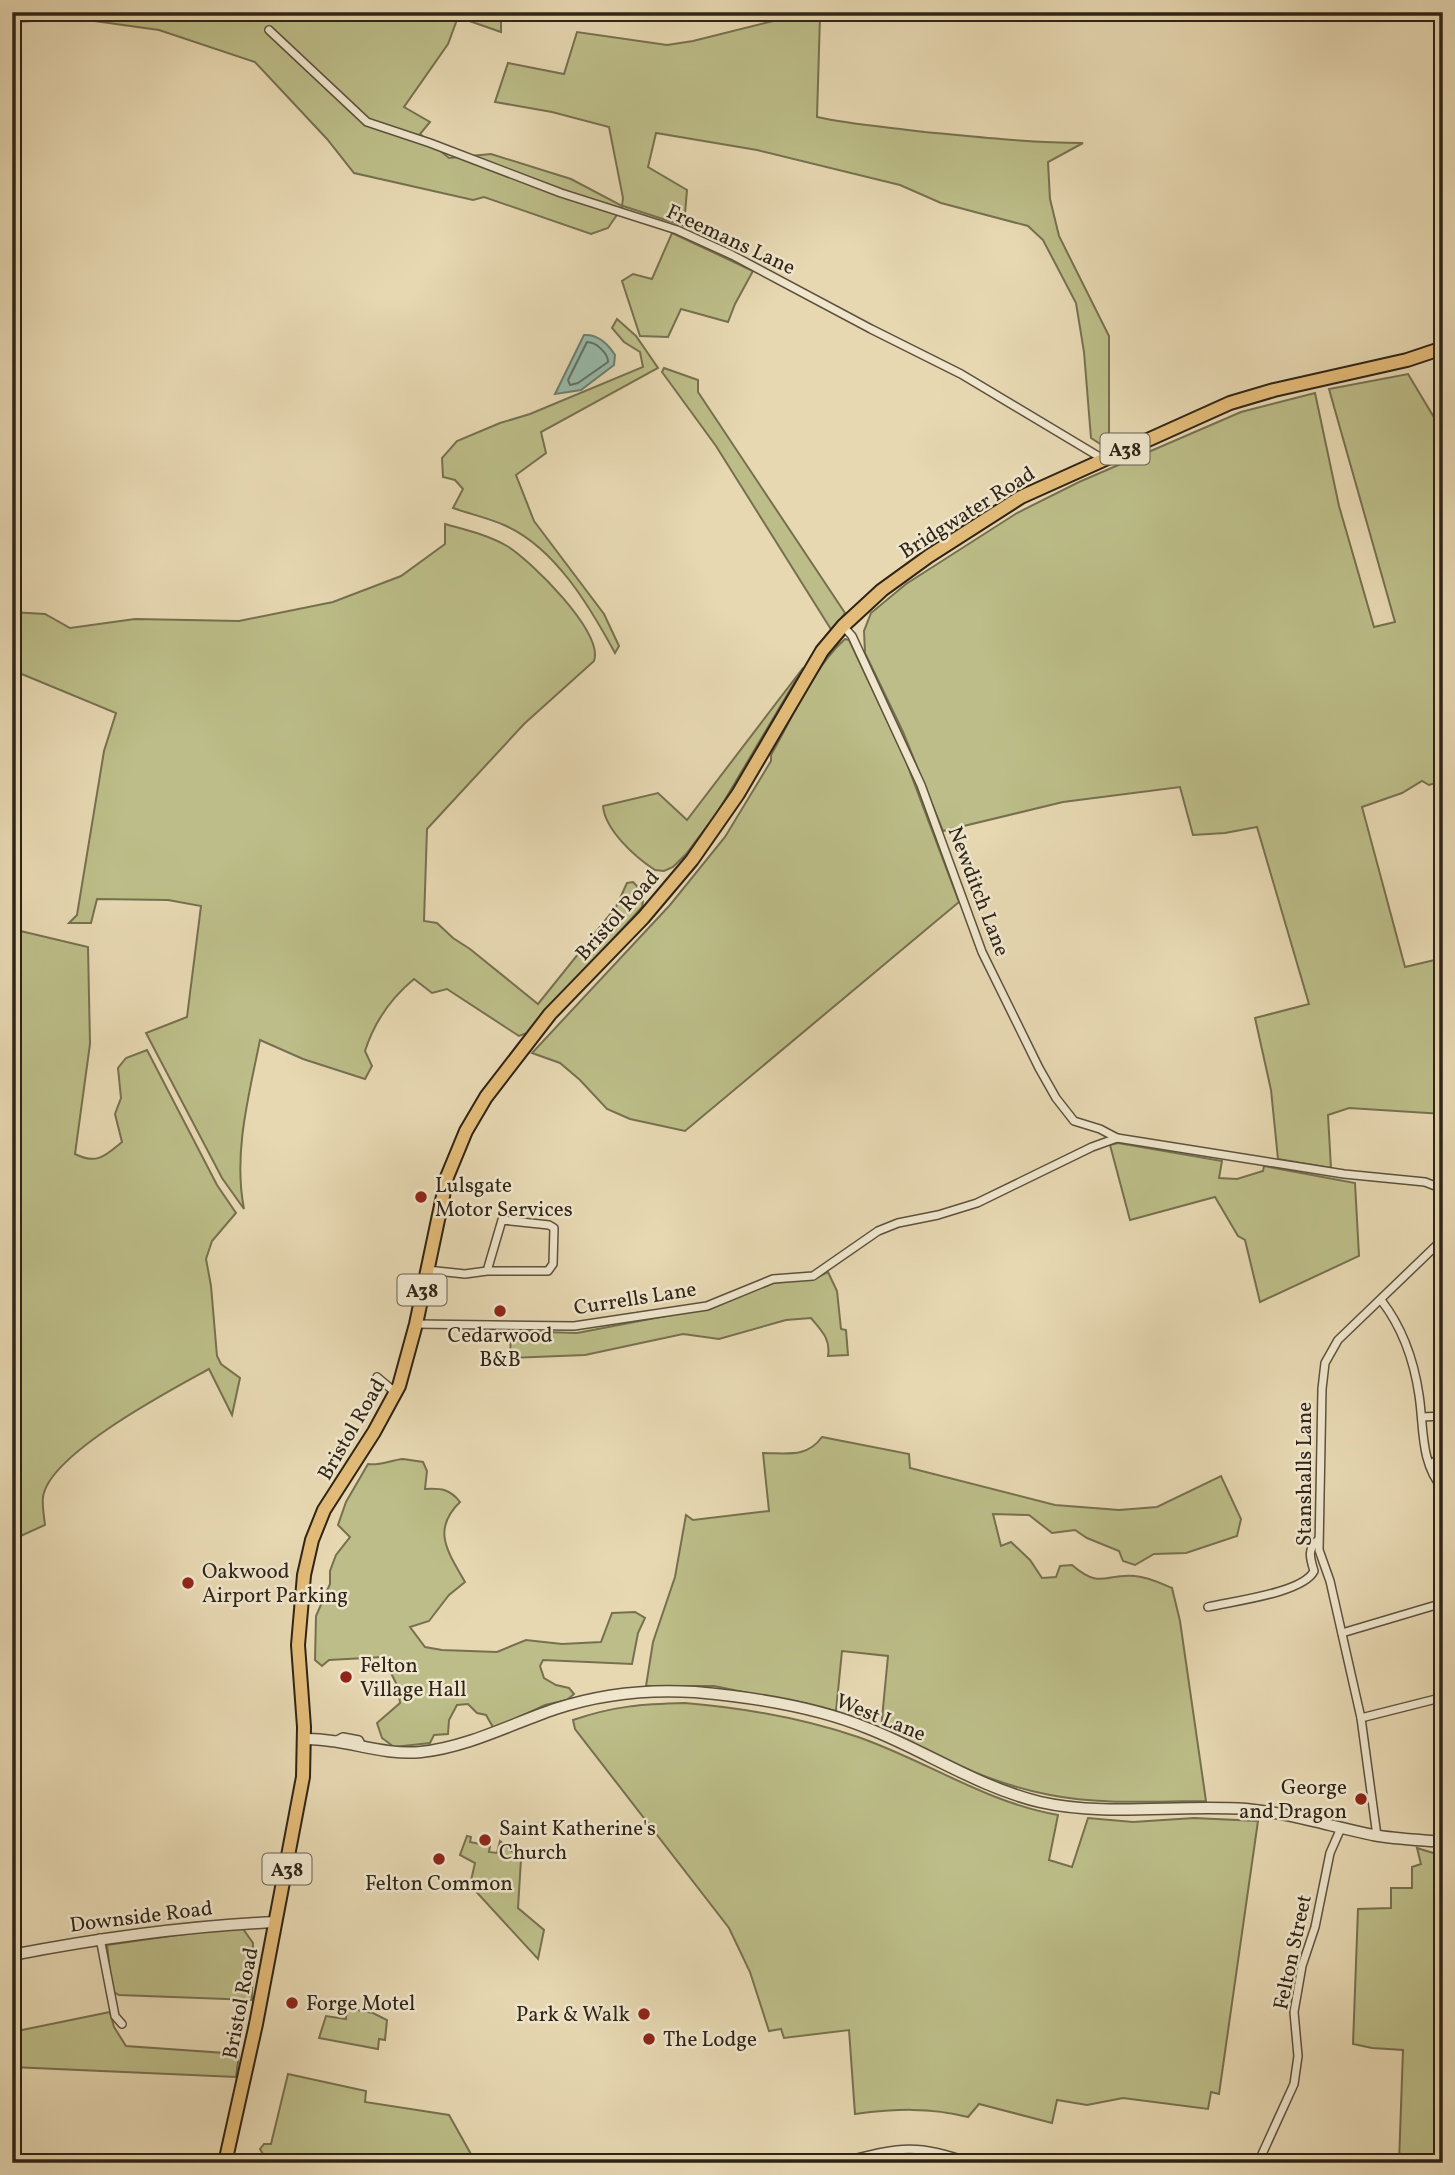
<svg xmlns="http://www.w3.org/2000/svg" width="1455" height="2175" viewBox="0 0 1455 2175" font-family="Vollkorn,serif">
<rect width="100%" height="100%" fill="#e7d8b2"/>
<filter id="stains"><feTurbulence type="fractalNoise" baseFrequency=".00286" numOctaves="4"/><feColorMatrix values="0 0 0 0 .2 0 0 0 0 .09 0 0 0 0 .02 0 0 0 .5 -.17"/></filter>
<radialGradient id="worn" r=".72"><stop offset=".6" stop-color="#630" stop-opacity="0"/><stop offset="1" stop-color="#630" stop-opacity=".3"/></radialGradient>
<g fill="#bcbd88" stroke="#767050" stroke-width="2">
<path d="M12,12H501V32L458,17L448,44L404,107L430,122L420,134L449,158L491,154L571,179L622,206L623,198L609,127L552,112L495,102L508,63L564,74L577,32L667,45L693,41L777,20L820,16L817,117C853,125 889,127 925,132C978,137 1030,143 1083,143L1048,162L1050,199L1059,236L1109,336V444L1105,447L1091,438L1084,352L1076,303L1043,240L1028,226L941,203L900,185L757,150L656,133L648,167L687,190L684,226L623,206L608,228L591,234L484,197L473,200L354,173L327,139L255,62L159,30L80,19L12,22Z"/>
<polygon points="672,233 753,271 735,304 728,322 681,309 668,337 640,336 622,281 633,274 652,279"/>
<path d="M617,319L636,336L658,368L541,432L546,453L516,475L534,521L604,614L619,646L615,653C590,607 555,547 504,525C488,518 470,514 453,508L463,489L455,480L443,477L442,458L457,441L500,423L530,414L643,367L640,352L624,342L612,328Z"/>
<polygon points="664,368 698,380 698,392 845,613 832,631 716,446 662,372"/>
<polygon points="1408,374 1435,419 1443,416 1443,781 1429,785 1422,781 1402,793 1362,807 1405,967 1443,958 1443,1114 1349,1108 1328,1115 1331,1168 1278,1159 1271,1090 1255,1018 1309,1004 1257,827 1225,833 1193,835 1180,787 1063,802 943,831 903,732 865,653 864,631 871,613 906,584 1017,513 1079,482 1241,412 1315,393 1339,506 1374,627 1395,622 1329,389"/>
<path d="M445,524C466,530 488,535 507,546C530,560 604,632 594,661L524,724L427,829L424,921L437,923L453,938L470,949L538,1004L616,907L627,883L633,882C641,890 645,895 642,907L527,1033L519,1036L447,989L432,993L414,979C391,998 374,1023 365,1051L372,1066L365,1079L303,1059L260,1040C249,1095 233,1153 244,1209L222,1178L146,1033L187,1017L201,906L168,900L97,899L91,923H69L77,915L104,751L116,713L12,670V612L45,614L70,628L135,619L239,621L333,602L401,576L445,544Z"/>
<path d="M845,639L849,640L904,756L959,902L685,1131L630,1119L607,1109L580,1080L560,1063L532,1053L670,905L725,837L771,761V755C793,717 812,669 845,639Z"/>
<path d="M803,668L717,813L686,854L673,867L664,871L655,870C635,857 605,830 603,806L658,793L687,820Z"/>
<path d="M12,929L88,947L90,1044L75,1154C97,1165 105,1156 122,1142L115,1114L121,1098L118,1068L126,1058L147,1050L217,1185L236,1213L212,1241L206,1259L211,1286L217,1356L221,1364L240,1378L232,1415L209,1369C171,1390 49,1454 43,1497C42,1506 44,1516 45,1525L12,1540Z"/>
<polygon points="1118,1143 1222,1161 1219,1178 1237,1179 1263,1171 1264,1166 1355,1183 1359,1256 1260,1302 1245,1240 1238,1236 1215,1197 1130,1220 1110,1145"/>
<path d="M828,1272L837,1291L841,1329L846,1330L848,1355L828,1356C831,1339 821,1330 811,1318L786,1320L719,1339L683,1334L585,1355L510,1358L511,1331L577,1333L692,1311L773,1283L816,1278Z"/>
<path d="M822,1437L909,1454L910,1468L1055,1505L1119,1510L1157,1507L1221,1476L1241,1519L1237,1536L1186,1553L1154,1554L1135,1565L1123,1561L1119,1551L1087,1538L1075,1530L1052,1533L1029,1515L993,1514L1001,1546L1011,1542L1030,1560L1042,1578L1056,1577L1060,1566L1072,1565C1101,1590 1105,1573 1135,1576C1148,1577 1160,1583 1172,1588L1180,1621L1206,1801C1155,1801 1101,1805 1050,1795C990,1784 936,1755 881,1729L888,1656L842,1651L836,1711L714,1686H646L653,1642L675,1577L686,1515L693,1520L769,1511L763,1453C787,1453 807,1458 822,1437Z"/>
<path d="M403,1459L423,1462L427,1471L425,1489C441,1488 450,1489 460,1502C431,1530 448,1552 465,1582L449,1595L429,1621L410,1627L425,1647L442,1650L497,1652L526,1640L562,1644L601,1642L612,1613L635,1612L645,1618L638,1633L632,1664L543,1660L540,1666L544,1678L556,1685L569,1688L574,1694L567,1700L545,1705L494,1729L486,1715L477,1713L468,1704L457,1705L449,1720L448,1734L434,1735L430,1743L394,1747L382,1738L377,1723L400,1703L398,1687L383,1657L329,1660L322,1666L315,1660L316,1616L330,1584V1571L336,1555L350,1537L338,1525L346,1502L368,1464C379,1466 391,1460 403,1459Z"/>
<path d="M685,1703C745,1708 802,1718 858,1737C927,1761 985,1802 1058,1815L1049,1860L1072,1867L1088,1818L1133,1822L1194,1818L1258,1821L1219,2094L1211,2092L1208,2109L1123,2098L1087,2105L1057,2100L1052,2123L979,2104L968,2117C930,2107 894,2109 855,2114L849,2030L784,2038L781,2029L769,2031L750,1972L729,1928L575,1729L573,1720C614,1706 642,1704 685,1703Z"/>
<polygon points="467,1836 471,1837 470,1842 490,1846 489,1852 497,1853 500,1841 521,1859 518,1908 544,1930 538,1959 470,1885 475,1863 460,1855"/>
<polygon points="1417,1848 1443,1856 1443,2163 1399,2163 1403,2050 1372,2048 1353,2044 1358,1909 1391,1908 1391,1888 1412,1888 1412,1867 1421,1864"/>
<polygon points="241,1926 253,1943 252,2000 119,1995 112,1991 107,1945"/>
<polygon points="347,2008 373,2013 387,2020 385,2040 379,2039 378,2049 319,2038 326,2016 346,2019"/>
<polygon points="110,2012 114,2027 126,2046 239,2054 236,2077 12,2067 12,2032"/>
<polygon points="288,2074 366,2091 365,2102 449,2115 476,2163 262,2163 264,2156 260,2149 264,2144 271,2144"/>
</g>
<path fill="#97baab" stroke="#6d7e70" stroke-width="2" d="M584,335C598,334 608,344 615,355L614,365L581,390L555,394Z"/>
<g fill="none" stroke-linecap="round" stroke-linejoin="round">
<path stroke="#636f61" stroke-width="2" d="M587,342C596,342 608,353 608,362L578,383L570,385L568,380Z"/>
<g stroke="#5d513e" stroke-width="10">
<g id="minor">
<polyline points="269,30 367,122 430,143 561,193 677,230 732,255 871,329 961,374 1103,459"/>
<polyline points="843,626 852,636 921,785 982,952 1039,1068 1056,1098 1074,1121 1100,1129 1117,1138"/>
<polyline points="427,1270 465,1274 487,1271 548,1271 553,1264 554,1228 549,1225 502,1220 487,1271"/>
<path d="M1381,1300C1402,1327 1414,1361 1419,1395C1424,1427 1420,1463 1443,1489"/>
<polyline points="416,1324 574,1326 707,1306 773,1279 813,1276 878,1231 898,1223 938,1215 977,1203 1092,1147 1117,1138 1344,1174 1425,1182 1443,1189"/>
<polyline points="377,1377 396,1393"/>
<polyline points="1422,1417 1443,1416"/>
<polyline points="1430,1464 1443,1457"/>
<path d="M1208,1607C1233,1601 1303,1593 1314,1571C1310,1558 1307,1549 1318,1540"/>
<polyline points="1342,1633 1443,1603"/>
<polyline points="1361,1718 1440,1698"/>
<polyline points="335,1741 343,1737 359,1740 363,1748"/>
<polyline points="1377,1836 1361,1718 1330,1581 1319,1550 1322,1389 1325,1363 1338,1340 1443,1239"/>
<polyline points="100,1938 115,2016 122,2024"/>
<path d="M837,2163C895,2149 913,2141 971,2163"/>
<polyline points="1258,2163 1294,2084 1298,2056 1294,2012 1302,1966 1315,1927 1330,1853 1341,1828"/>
</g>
</g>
<g stroke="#5d513e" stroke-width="13">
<g id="tertiary">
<path d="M305,1739C344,1738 381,1756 421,1752C468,1747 511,1724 555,1709C600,1694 648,1689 695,1692C752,1697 814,1706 867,1728C926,1751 978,1787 1040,1802C1106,1817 1178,1804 1246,1809C1289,1813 1330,1826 1373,1835C1395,1839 1420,1840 1443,1842"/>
<path d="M12,1955C100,1938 186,1926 276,1922"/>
</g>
</g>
<g stroke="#2f2417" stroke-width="16">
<polyline id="trunk" points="225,2163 256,2024 303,1777 304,1727 298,1645 304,1575 312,1540 324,1510 374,1432 399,1386 416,1324 447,1177 466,1131 486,1097 550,1014 643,918 692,860 738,794 822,651 843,626 882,590 929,556 1021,497 1230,403 1274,390 1407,360 1443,348"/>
</g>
<use href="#minor" stroke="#efe6cd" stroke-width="7"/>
<use href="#tertiary" stroke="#efe6cd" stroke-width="10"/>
<use href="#trunk" stroke="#e4bc79" stroke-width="12"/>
</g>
<g fill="#8f2418" stroke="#efe6cd" stroke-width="2.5">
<circle cx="421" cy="1197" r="7"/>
<circle cx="500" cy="1311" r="7"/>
<circle cx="188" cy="1583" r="7"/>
<circle cx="346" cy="1677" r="7"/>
<circle cx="1361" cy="1799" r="7"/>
<circle cx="485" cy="1840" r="7"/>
<circle cx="439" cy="1859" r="7"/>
<circle cx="292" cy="2003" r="7"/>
<circle cx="644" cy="2014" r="7"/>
<circle cx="649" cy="2039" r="7"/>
</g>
<g text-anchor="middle" stroke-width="5" stroke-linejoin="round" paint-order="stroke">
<g fill="#efe6cd" stroke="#695e4e" stroke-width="2">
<rect x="1100.5" y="433.5" width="49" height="31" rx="5"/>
<rect x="397.5" y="1274.5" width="49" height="31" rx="5"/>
<rect x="262.5" y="1853.5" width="49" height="31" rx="5"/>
</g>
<g font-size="19" font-weight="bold" fill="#2f2417">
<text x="1125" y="456">A38</text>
<text x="422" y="1297">A38</text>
<text x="287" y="1876">A38</text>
</g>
<g font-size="21" fill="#2f2417" stroke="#efe6cd">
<text transform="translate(731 239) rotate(25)" y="7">Freemans Lane</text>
<text transform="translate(967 512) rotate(-32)" y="7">Bridgwater Road</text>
<text transform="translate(979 891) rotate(69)" y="7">Newditch Lane</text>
<text transform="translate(617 915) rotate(-48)" y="7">Bristol Road</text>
<text transform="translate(635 1298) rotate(-9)" y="7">Currells Lane</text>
<text transform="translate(351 1429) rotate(-60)" y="7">Bristol Road</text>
<text transform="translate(1304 1474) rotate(-90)" y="7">Stanshalls Lane</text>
<text transform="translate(881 1717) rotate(22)" y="7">West Lane</text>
<text transform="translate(141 1916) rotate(-7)" y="7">Downside Road</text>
<text transform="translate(1292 1952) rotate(-78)" y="7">Felton Street</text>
<text transform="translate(240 2003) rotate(-79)" y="7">Bristol Road</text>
</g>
<g font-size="21" fill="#2f2417" stroke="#efe6cd" text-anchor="start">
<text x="435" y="1192">Lulsgate<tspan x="435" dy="24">Motor Services</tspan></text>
<text x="500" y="1342" text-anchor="middle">Cedarwood<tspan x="500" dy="24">B&amp;B</tspan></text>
<text x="202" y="1578">Oakwood<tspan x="202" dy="24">Airport Parking</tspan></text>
<text x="360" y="1672">Felton<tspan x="360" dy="24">Village Hall</tspan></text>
<text x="1347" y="1794" text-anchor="end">George<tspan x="1347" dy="24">and Dragon</tspan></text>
<text x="499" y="1835">Saint Katherine's<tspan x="499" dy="24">Church</tspan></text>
<text x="439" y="1890" text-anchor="middle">Felton Common</text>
<text x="306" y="2010">Forge Motel</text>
<text x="630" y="2021" text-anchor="end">Park &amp; Walk</text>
<text x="663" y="2046">The Lodge</text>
</g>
</g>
<rect width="1455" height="2175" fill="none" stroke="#e7d8b2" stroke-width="42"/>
<rect x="14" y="14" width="1427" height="2147" fill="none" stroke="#2f2417" stroke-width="3.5"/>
<rect x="21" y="21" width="1413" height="2133" fill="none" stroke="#2f2417" stroke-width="2"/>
<rect width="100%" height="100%" filter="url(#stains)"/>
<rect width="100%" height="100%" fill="url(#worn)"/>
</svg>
